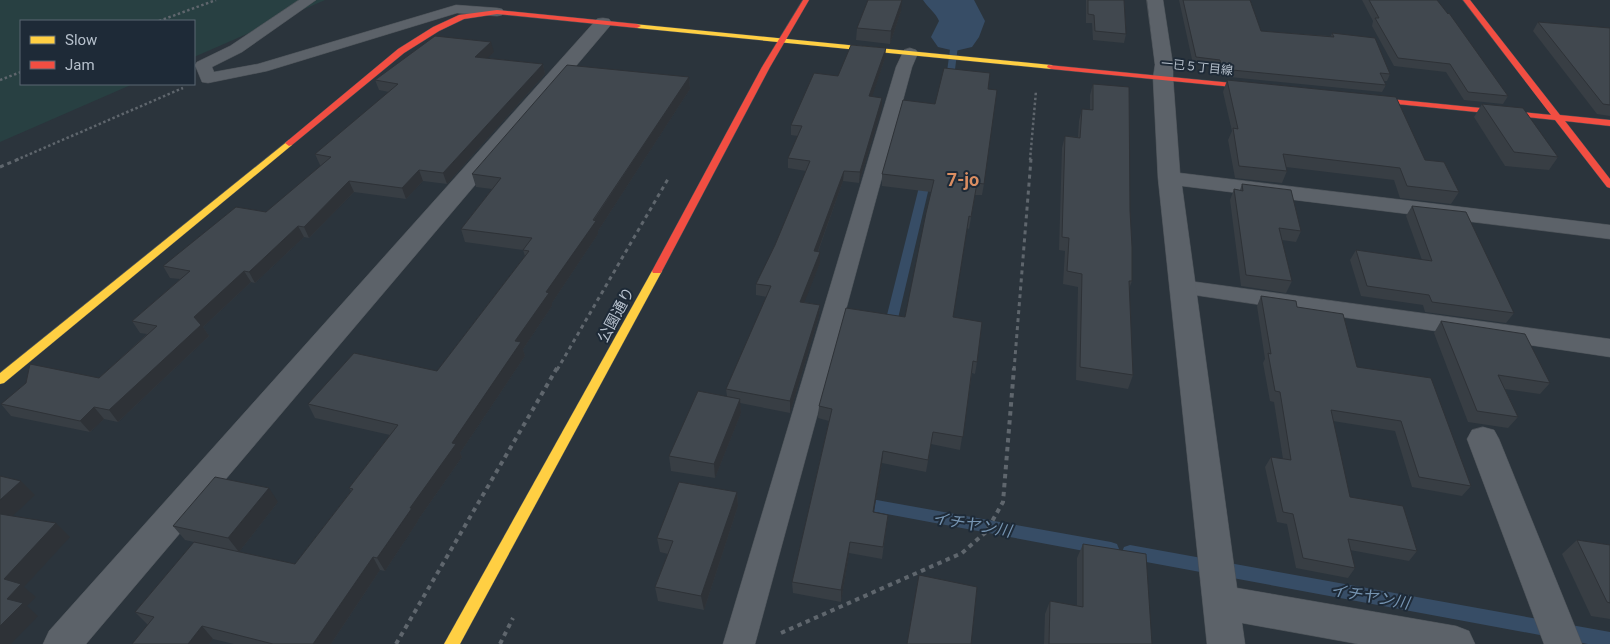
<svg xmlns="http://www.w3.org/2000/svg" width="1610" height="644" viewBox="0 0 1610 644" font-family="Roboto,'Noto Sans JP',sans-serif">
<rect width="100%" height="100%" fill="#2b343c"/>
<polygon fill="#284042" points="0,0 325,0 194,57 194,21 21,21 21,84 133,84 0,142"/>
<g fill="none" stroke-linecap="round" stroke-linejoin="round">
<g fill="#374d66" fill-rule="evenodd">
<polygon points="952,35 959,37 953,86 949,89 945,86"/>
<polygon points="927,172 932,175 895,331 889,335 883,331 922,175"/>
<polygon points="860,497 1111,542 1117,544 1119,549 1117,554 1111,556 860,509 855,507 852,503 855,499"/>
<polygon points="1130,545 1610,632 1610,644 1588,644 1130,559 1124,557 1122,552 1124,547"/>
</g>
<path fill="#374d66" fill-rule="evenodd" d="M923,0H974L985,21L979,37L972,47L955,51L938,47L931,37L939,21C936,13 928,8 923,0Z"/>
<g stroke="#4a5056" stroke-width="1">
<g id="lane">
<polygon points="299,0 316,0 242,52 212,67 214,72 258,64 456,5 497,8 502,9 504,12 502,15 497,16 457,13 267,71 208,83 202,82 195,65 197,62 230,46"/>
<polygon points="910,48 916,50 918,53 912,67 755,644 723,644 896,67 904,50"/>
<polygon points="1182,280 1610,339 1610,357 1174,292 1171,287 1174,282"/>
</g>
</g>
<g stroke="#4a5056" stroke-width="1">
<g id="street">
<polygon points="1147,0 1163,0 1173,65 1173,78 1180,173 1610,225 1610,239 1182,186 1237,588 1456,626 1469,631 1475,644 1358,644 1242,623 1245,644 1207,644 1158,178 1153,78 1155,65"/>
<polygon points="603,18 609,19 612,23 609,27 86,644 43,644 49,631 597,19"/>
<polygon points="1483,427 1494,430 1499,439 1582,644 1544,644 1467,439 1472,430"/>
</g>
</g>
<g stroke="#4a5056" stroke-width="1">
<g id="slow">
<polygon points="634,24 1051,65 1055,67 1051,69 637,28 633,26"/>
<polygon points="289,140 292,141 292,145 4,383 0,384 0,373"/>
<polygon points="657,268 662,271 460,644 444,644 652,271"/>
</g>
</g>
<g stroke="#4a5056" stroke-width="1">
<g id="jam">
<polygon points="803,0 809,0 770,67 662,271 661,273 653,273 652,271 762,67"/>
<polygon points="1463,0 1470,0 1560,115 1610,120 1610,126 1565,121 1610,179 1610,188 1607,187 1555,120 1357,100 1356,98 1360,96 1551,115"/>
<polygon points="497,10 637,24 641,26 637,28 497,14 464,19 439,31 404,53 292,145 289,146 285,143 398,49 433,27 459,15"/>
<polygon points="1048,65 1263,86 1267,88 1263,90 1051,69 1047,67"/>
</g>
</g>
<g stroke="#5f666d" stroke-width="2.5" stroke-dasharray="2.5 2.5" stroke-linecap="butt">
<polyline points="159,21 216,0"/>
<polyline points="0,80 21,72"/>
<polyline points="16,160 183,88"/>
<polyline points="1030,160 1036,91"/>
</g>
<g stroke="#5f666d" stroke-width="3" stroke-dasharray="4 4" stroke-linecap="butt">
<polyline points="0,167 19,159"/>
<polyline points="557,370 668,179"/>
<polyline points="1014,370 1031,159"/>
</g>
<g stroke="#5f666d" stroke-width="4" stroke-dasharray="4.5 4.5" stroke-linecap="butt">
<polyline points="781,633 962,553 986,532 1003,502 1014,368"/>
<polyline points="396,644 557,368"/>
<polyline points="500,644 513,618"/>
</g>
<use href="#lane" fill="#5c6269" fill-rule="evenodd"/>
<use href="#street" fill="#5c6269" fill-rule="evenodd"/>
<use href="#slow" fill="#ffcf43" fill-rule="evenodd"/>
<use href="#jam" fill="#f24e42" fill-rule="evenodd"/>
</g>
<g fill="#383e44">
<polygon points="1086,0 1124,0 1126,34 1124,43 1093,40 1092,23 1086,23"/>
<polygon points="1179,0 1250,0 1261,31 1331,36 1332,33 1390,74 1387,81 1384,81 1386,85 1382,92 1220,76 1218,67 1193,64"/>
<polygon points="1362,0 1437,0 1508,96 1503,104 1464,100 1446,72 1394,66 1372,26 1373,21"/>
<polygon points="901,11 890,44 856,40 857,28"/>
<polygon points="1538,22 1610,28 1610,116 1597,114 1533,31"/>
<polygon points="494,52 487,58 543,64 545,74 447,184 423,181 406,199 354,192 309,238 304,237 255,283 251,282 203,327 209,336 118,422 104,419 90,432 11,416 1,404 99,378 147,334 140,333 132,321 180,279 170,278 163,266 266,212 321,166 320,165 315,154 389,92 379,90 375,80"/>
<polygon points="885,58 872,96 882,108 859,183 843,181 818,252 820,263 804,302 820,305 819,316 790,413 740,403 741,413 715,478 671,471 669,456 727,396 726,389 767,297 756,295 756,284 775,245 806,171 788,168 788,158 798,136 791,135 791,125 838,76"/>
<polygon points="689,77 690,89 598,231 598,234 552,303 552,306 523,349 525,356 460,453 462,457 418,520 418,521 385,571 380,570 331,644 234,644 213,639 209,644 132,644 148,625 135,612 194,542 185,540 173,526 278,502 239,552 295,564 351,491 349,488 390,435 315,418 308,404 437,371 525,256 523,250 465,242 461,229 492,189 476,187 472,174"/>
<polygon points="1227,80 1425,160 1459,192 1451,204 1400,198 1394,180 1286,167 1287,171 1282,183 1235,178 1228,140 1232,131 1223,92"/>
<polygon points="1093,84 1130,211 1132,281 1129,289 1133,375 1128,389 1076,380 1078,287 1063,284 1065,251 1059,250 1062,148 1065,136 1078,137 1079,121 1082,109 1090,110 1090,95"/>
<polygon points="988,89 984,184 982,195 975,195 969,229 967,228 953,317 977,362 975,374 972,373 960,450 931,444 926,472 882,463 874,512 888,515 882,559 849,553 841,602 793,593 792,582 829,421 818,418 819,406 905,317 931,192 882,186 882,174 935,104"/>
<polygon points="1482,104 1558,157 1549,170 1505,166 1474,117"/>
<polygon points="1242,184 1301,231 1296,242 1282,240 1292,281 1286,293 1241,286 1230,200 1234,189 1240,190"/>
<polygon points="1412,206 1514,313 1506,323 1425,312 1423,305 1361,296 1350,260 1356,250 1422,260 1406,216"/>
<polygon points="1261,296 1297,307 1357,367 1471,486 1462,496 1412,487 1395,431 1333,421 1350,497 1417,551 1409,561 1350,550 1355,568 1348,578 1296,568 1287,524 1277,522 1265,467 1271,457 1283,459 1274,402 1270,401 1263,363 1265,359 1257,306"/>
<polygon points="1441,321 1550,383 1540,394 1505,389 1518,417 1508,428 1468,422 1434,333"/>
<polygon points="737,492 738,506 704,610 658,601 655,587 668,554 660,552 657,538"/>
<polygon points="1577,540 1610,545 1610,619 1591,616 1562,554"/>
<polygon points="1083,544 1152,644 1044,644 1045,614 1050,601 1077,606 1077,558"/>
</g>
<g fill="#2e3237">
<polygon points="902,0 901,11 890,44 891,31"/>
<polygon points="491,42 494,52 478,67 475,57"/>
<polygon points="886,48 885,58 869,106 869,96"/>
<polygon points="543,64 545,74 447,184 443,173"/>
<polygon points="689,77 690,89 598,231 598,234 552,303 552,306 523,349 525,356 460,453 462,457 418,520 418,521 385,571 377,558 410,508 546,292"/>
<polygon points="882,98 882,108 859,183 860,172"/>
<polygon points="419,170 423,181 406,199 402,188"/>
<polygon points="844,171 843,181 814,262 814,251"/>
<polygon points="349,181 354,192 309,238 304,227"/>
<polygon points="298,226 304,237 255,283 249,272"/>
<polygon points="820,252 820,263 800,313 800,302"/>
<polygon points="244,271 251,282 203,327 209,336 118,422 109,410 194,317"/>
<polygon points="820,305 819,316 790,413 790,401"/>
<polygon points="740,399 741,413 715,478 714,464"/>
<polygon points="94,407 104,419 90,432 80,421"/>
<polygon points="883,451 882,463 872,524 873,512"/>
<polygon points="21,481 35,495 2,526 0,524 0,500"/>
<polygon points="269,488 278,502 239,552 228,538"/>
<polygon points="737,492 738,506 704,610 701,596"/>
<polygon points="56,523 70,537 24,587 36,597 27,606 38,616 11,644 0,644 0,626 7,599 4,579"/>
<polygon points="850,542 849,553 841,602 841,590"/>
<polygon points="373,557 380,570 331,644 313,644"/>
<polygon points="202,626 213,639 209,644 188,644"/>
</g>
<g fill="#41484f" stroke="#2e3237">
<polygon points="868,0 902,0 891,31 857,28"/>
<polygon points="1088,0 1124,0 1126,34 1095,31 1094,15 1088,14"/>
<polygon points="1183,0 1250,0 1261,31 1334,37 1332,33 1375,38 1390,74 1380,73 1386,85 1222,69 1220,60 1196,57"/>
<polygon points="1369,0 1437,0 1448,14 1449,13 1508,96 1468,92 1450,64 1398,58 1375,18 1379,18"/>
<polygon points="1538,22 1610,28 1610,105 1603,104"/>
<polygon points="435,36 491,42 475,57 543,64 443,173 419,170 402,188 349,181 304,227 298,226 249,272 244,271 194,317 201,325 109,410 94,407 80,421 1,404 26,383 30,364 99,378 157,326 132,321 190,271 163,266 236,207 266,212 331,157 315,154 398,84 375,80"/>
<polygon points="851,45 886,48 869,96 882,98 860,172 844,171 814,251 820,252 800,302 820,305 790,401 726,389 771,286 756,284 775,245 810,161 788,158 802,126 791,125 814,73 838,76"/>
<polygon points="567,65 689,77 593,220 596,221 546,292 549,293 515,341 521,342 452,443 456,444 410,508 412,508 377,558 373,557 313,644 273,644 202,626 188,644 132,644 154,617 135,612 194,542 295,564 353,489 349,488 398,425 308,404 354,353 437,371 529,251 523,250 532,238 461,229 501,178 472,174"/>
<polygon points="944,68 990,73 988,89 997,90 984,184 977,183 971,217 969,216 953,317 982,322 977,362 973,361 963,437 933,432 928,460 883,451 873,512 888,515 883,547 850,542 841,590 792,582 832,409 819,406 846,308 905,317 926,213 934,180 882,174 903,100 935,104"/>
<polygon points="1227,80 1396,97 1425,160 1444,162 1459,192 1407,186 1400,168 1283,154 1287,171 1239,166 1233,128 1238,129"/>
<polygon points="1093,84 1129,87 1130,211 1132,247 1132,281 1129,281 1133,375 1080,367 1082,274 1067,271 1069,238 1062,237 1065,136 1080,138 1082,109 1093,110"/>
<polygon points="1482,104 1523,108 1558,157 1514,152"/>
<polygon points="1242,184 1291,190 1301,231 1279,228 1292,281 1246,275 1234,189 1243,191"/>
<polygon points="1412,206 1466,212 1514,313 1432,302 1429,295 1367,286 1356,250 1432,261"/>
<polygon points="1261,296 1296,301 1297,307 1343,314 1357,367 1431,378 1471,486 1419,477 1401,421 1331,410 1350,497 1403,506 1417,551 1348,539 1355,568 1303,558 1293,514 1283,512 1271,457 1291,460 1280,392 1275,391 1268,353 1271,354"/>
<polygon points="1441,321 1525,334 1550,383 1498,375 1518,417 1477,411"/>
<polygon points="698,391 740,399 714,464 669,456"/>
<polygon points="0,476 21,481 0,500"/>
<polygon points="215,477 269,488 228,538 173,526"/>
<polygon points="679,482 737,492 701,596 655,587 673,541 657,538"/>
<polygon points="0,514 56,523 4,579 21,584 7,599 23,603 0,626"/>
<polygon points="1577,540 1610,545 1610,603 1607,602"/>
<polygon points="1083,544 1146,554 1152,644 1049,644 1050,601 1083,607"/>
<polygon points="919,575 977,587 971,644 907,644"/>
</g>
<g text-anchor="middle" stroke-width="4" stroke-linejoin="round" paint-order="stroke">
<g font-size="12" fill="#b6c0cc" stroke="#1e2a37">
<text transform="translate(1197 67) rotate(6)" y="4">一已５丁目線</text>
</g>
<g font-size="15" fill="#b6c0cc" stroke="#1e2a37">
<text transform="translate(616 315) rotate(-62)" y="5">公園通り</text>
</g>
<g font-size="16" font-style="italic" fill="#7593b0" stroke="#1e2a37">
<text transform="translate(972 524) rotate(10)" y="6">イチヤン川</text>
<text transform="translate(1370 596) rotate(10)" y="6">イチヤン川</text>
</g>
<g font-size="18" font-weight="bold" fill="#db8e62" stroke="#1e2a37">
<text x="963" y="186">7-jo</text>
</g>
</g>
<rect x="20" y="20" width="175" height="65" fill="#1e2a37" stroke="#5b6673"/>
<rect x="30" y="36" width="25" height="8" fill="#ffcf43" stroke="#5b6673"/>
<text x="65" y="45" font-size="15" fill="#b6c0cc">Slow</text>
<rect x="30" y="61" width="25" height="8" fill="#f24e42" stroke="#5b6673"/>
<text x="65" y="70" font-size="15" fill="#b6c0cc">Jam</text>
</svg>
